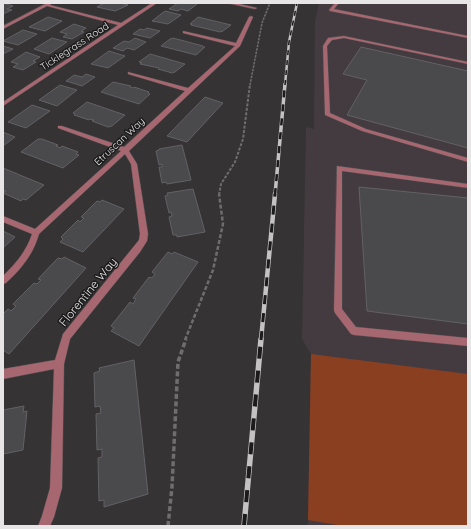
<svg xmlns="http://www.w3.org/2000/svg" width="471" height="529" viewBox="0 0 471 529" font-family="Quicksand,sans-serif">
<rect width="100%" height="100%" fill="#353334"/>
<polygon fill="#433b40" points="319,3 468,3 468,526 308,526 311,354 302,339 306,127 314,129 315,22"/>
<polygon fill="#8a3f20" points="311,354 468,374 468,526 343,526 308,520"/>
<g fill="#4a494c" stroke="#626164">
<polygon points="3,3 13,6 7,9 12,10 3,14"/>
<polygon points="104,3 120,3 128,5 115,11 97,7"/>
<polygon points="178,3 194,3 197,4 188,11 181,9 178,11 169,9"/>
<polygon points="165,11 181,15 168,24 152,21"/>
<polygon points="48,17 62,21 45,31 29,27"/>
<polygon points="198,17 231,25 223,31 220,32 191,25 192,24 190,24"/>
<polygon points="74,24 86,28 81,31 84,32 72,39 63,37 67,34 60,32"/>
<polygon points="147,28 160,31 150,38 133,34 140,29 144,30"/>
<polygon points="23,30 37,34 18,45 3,41"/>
<polygon points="52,38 67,42 49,54 34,49"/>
<polygon points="135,38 146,42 134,50 127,48 123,51 113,48 124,41 129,42"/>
<polygon points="173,38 203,46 203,47 205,47 196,55 161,46 170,39"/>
<polygon points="3,46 13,49 3,54"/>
<polygon points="361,47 468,71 468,148 347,115 367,80 343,74"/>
<polygon points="109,51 125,56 108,68 91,64"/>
<polygon points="26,52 40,57 33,61 36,62 23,70 13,67 18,64 11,62"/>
<polygon points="150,54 185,64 175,72 172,73 158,69 159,68 140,64 142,63 139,62"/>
<polygon points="86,74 95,77 82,86 66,81 74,75 82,77"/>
<polygon points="113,82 131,86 130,87 133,88 134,87 149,92 148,93 150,94 139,104 101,92"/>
<polygon points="60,85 77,90 57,106 39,100"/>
<polygon points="205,97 223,103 187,142 167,136"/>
<polygon points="87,102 125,115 112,126 108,127 92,121 94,120 90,119 89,120 74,115 75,114 73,113"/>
<polygon points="32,105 50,111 26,128 8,122"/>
<polygon points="3,132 15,137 3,146"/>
<polygon points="38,139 42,139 58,145 56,146 60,148 62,146 78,152 76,154 79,155 63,168 21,152"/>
<polygon points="182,145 191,180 167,184 166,182 162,183 159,167 162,167 162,164 159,165 156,151 159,150 159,149"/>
<polygon points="3,168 44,185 26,200 23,199 21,201 3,193 6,191 3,190"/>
<polygon points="359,187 468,198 468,324 367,311"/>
<polygon points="193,189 205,232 177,237 177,235 173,235 169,217 172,216 171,212 169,213 165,196 168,195 167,193"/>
<polygon points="102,200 124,209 83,252 60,242 63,239 61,237 78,220 80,222 84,218 81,217 97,201 100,202"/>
<polygon points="3,231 15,237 3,248"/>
<polygon points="168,252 172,254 174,252 198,262 139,346 111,331 114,328 111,326 130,302 133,304 136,299 133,298 149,277 152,278 155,274 152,272"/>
<polygon points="64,257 86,268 9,354 3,350 3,314 8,309 11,311 16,306 13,304 34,283 37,284 41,280 38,279 58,258 62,259"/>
<polygon points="134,360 148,494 104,507 104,500 99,501 98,458 102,457 102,449 97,450 96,414 101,413 100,406 95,407 94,373 100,371 99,368"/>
<polygon points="24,406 23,412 27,411 23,450 3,454 3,410"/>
</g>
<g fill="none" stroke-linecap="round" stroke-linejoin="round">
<g stroke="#514f50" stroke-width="1">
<g id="lane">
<polygon points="227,3 235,3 257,8 255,9"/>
<polygon points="335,3 339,3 334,9 468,36 468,38 330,11 329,10"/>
<polygon points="344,36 468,62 468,64 344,38 332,40 327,46 330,113 366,129 468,158 468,162 362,131 325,115 323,46 328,38"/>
<polygon points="337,166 468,184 468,188 342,171 342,309 356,327 468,338 468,346 354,335 351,334 335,313 334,310"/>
</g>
</g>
<g stroke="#514f50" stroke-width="1">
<g id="street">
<polygon points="47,3 52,3 50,5 121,23 152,3 157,3 3,106 3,102 118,25 47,6 3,29 3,26"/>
<path d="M251,16L253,17L240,46L129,151L137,164L148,234L147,241L140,252L70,339L64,364L62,488L54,517L50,526H38L42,516L50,488L54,369L3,379V369L55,360L63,334L139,240L140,234L131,164L125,154L39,234C33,255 21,269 6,283L3,284V276C16,263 26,252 32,234L3,222V216L35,229L121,151L58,128V126H62L124,147L185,91L128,74V72L188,88L235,46L183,33V31L236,43L249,17Z"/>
</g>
</g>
<polyline stroke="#6f6d6e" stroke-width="1.5" stroke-dasharray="2.5 1" stroke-linecap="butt" points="250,85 262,23 270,3"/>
<polyline stroke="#6f6d6e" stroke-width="2" stroke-dasharray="3 1.5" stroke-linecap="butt" points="219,195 221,184 235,162 243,139 250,84"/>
<polyline stroke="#6f6d6e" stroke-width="2.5" stroke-dasharray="4 2" stroke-linecap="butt" points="185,340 213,270 223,224 219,194"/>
<polyline stroke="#6f6d6e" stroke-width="3.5" stroke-dasharray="5 2.5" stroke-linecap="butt" points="168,526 172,487 178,362 186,339"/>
<use href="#lane" fill="#a66770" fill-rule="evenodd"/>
<use href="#street" fill="#a66770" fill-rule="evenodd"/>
<g stroke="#c4c2c3" stroke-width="2.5">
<polyline id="rail-far3" points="285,85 289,42 297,3"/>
</g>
<g stroke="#c4c2c3" stroke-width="3.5">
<polyline id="rail-far2" points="275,195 285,84"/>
</g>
<g stroke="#c4c2c3" stroke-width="4.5">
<polyline id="rail-far1" points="261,340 275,194"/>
</g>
<g stroke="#c4c2c3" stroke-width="5.5">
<polyline id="rail" points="244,526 261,339"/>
</g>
<use href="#rail-far3" stroke="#1c1b1c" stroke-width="1.5" stroke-dasharray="5" stroke-linecap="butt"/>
<use href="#rail-far2" stroke="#1c1b1c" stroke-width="2.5" stroke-dasharray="7" stroke-linecap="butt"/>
<use href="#rail-far1" stroke="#1c1b1c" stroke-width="3" stroke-dasharray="9" stroke-linecap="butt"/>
<use href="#rail" stroke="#1c1b1c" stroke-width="4" stroke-dasharray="12" stroke-linecap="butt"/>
</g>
<g text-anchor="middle" stroke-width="3" stroke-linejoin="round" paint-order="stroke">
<g font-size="10" fill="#e7e5e6" stroke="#1c1b1c">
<text transform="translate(74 46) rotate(-33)" y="4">Ticklegrass Road</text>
<text transform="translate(119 141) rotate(-43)" y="4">Etruscan Way</text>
</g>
<g font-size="12" fill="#e7e5e6" stroke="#1c1b1c">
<text transform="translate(88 292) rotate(-51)" y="4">Florentine Way</text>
</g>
</g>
<rect width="471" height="529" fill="none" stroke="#e7e5e6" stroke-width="8"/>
</svg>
